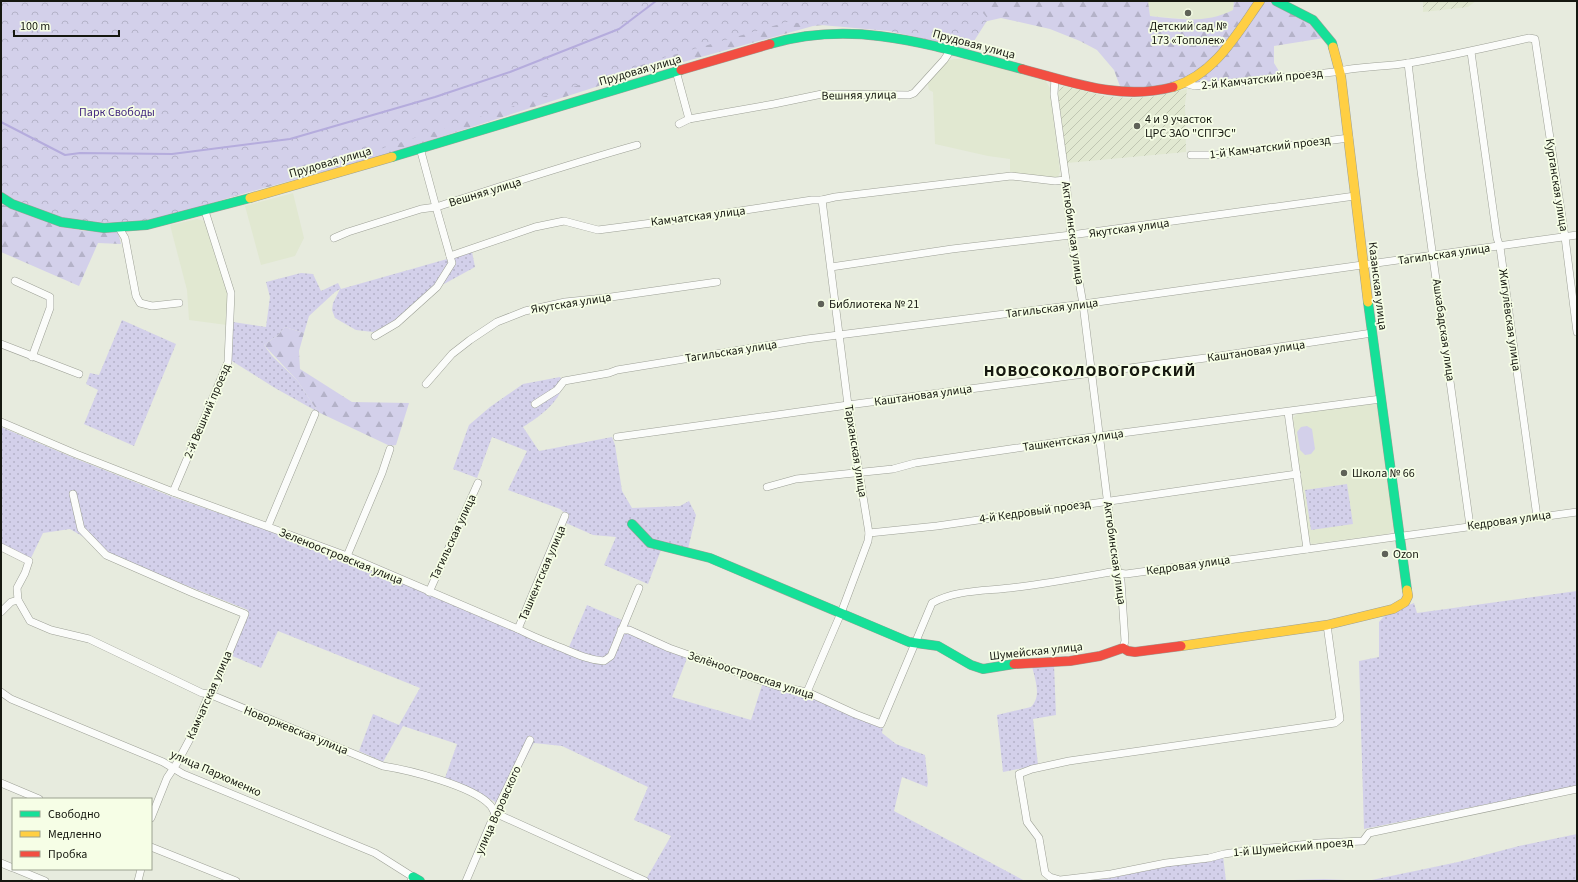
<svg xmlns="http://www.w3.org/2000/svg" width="1578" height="882" viewBox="0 0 1578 882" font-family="'Source Sans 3',sans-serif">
<defs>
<pattern id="industrial-furrows" width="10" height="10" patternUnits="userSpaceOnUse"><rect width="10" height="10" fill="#e1e8d1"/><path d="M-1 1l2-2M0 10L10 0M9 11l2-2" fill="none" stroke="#c0c6b2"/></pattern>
<pattern id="grass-dots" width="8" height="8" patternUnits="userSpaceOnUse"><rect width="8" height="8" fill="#d3d0ea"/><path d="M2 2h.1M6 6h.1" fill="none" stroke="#b4b2c8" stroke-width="1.8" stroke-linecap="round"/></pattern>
<pattern id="forest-firs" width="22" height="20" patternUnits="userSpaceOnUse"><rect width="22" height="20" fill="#d3d0ea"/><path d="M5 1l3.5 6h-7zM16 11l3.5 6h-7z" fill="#b4b2c8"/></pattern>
<pattern id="park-crowns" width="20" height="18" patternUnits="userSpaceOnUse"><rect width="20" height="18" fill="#d3d0ea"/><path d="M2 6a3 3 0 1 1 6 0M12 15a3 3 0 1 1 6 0" fill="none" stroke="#b4b2c8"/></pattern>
</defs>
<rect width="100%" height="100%" fill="#e7ebde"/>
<g fill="#e1e8d1">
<polygon points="1148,1 1234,1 1233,10 1220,17 1195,20 1150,16"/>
<polygon points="955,59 964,59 1039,77 1045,80 1050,88 1060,172 1058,177 1054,179 1010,174 1010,159 988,156 935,144 933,92 929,90 927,80 949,60"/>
<polygon points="293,193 304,238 295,256 261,265 245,206"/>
<polygon points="197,219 204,221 206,227 228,294 227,325 189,320 187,290 170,225"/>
<polygon points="1372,403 1377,404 1396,527 1388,534 1312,544 1309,541 1293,418 1297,414"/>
</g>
<g fill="url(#industrial-furrows)">
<polygon points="1423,1 1476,1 1468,7 1423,12"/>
<polygon points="1066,86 1105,96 1128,98 1151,97 1187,89 1185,104 1186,152 1067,163 1058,93 1061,87"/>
</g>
<g fill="url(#grass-dots)">
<polygon points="472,252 475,267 444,284 436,283 396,320 373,332 356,330 335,318 332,310 333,303 340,289 335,292 309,316 304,333 285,327 278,335 264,345 272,356 297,380 318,412 275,388 232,361 231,359 233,322 266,327 270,297 266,282 301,273 313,274 321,291 338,283 341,289"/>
<polygon points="122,320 176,344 134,446 84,424 98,390 86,384 90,373 99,375"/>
<path d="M560,377L564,383C558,404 540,416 523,427L539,451L612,437L615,445L622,491L632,508L680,506L689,501L696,515L688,549L661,550L648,584L604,565L616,537L593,535L566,523L567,515L560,509L508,490L527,451L492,437L477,478L453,469L469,425L490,407L523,384Z"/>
<polygon points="1,427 74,458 170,496 347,558 560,651 569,647 587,605 622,620 630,626 689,653 672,697 751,720 763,682 803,690 883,726 882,733 896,744 925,755 928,783 927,787 902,777 894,811 1025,881 645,881 671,836 634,820 648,787 562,746 534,743 499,807 494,801 445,778 457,744 403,726 383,762 359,751 373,714 399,725 420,688 278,631 261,668 230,655 248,610 107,554 82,536 70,529 43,533 31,558 1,544"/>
<polygon points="1347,484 1353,524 1311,530 1305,490"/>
<polygon points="1577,591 1577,786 1364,829 1359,661 1379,657 1379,622 1386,614 1414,603 1417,613"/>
<path d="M1054,665L1056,715L1033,719L1038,765L1003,772L997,715L1031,707C1042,696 1035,680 1032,666Z"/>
<polygon points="1577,834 1577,881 1260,881 1324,879 1367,881 1458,862 1519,846"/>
<polygon points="1223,856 1226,881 1084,881 1111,878 1167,865"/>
</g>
<g fill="url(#forest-firs)">
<path d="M543,1H1148L1150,16C1180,19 1205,24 1233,10L1234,1H1257L1228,43L1194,74L1162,87L1121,89L1114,70L1097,50L1080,41L1050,29L1001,18L979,23L884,19L813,26L608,83L382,156L198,206Z"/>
<polygon points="1266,1 1271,1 1311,23 1324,38 1274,46 1274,63 1282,76 1192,83"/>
<polygon points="1,204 60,226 84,231 118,232 121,244 98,243 79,286 1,252"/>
<polygon points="285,327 304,333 299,351 300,369 352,402 409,403 396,445 390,446 318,412 297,380 264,345 278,335"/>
</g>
<polygon fill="url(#park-crowns)" points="1,1 973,1 988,19 969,49 889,31 787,22 663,58 200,207 147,223 104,224 62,218 15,201 1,192"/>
<polygon fill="#d3d0ea" points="1307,426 1312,429 1315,449 1311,454 1305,455 1300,450 1297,432 1301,427"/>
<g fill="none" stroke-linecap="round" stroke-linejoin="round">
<polyline stroke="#b5acdd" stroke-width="2" points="1,122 65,155 80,153 172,154 290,139 435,97 510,72 619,29 656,1"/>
<g stroke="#9da096" stroke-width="8">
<g id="street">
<polyline points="1471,52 1497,238 1500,247 1537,517"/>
<polyline points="1408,63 1421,171 1470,526"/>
<polyline points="676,71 689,119"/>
<polyline points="1055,78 1054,94 1066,180 1071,235 1083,304 1115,562 1121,581 1125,641 1123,648"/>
<path d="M1184,83L1195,86L1243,82L1334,72C1359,66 1384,67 1409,63C1450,56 1489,47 1529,38L1535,39L1565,237L1577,332"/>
<polyline points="679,124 689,119 774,104 822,94 909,95 914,93 944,60 950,51"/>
<polyline points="1191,155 1214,155 1349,138"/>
<polyline points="119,228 125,238 136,296 140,303 152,306 179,303"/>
<path d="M334,238L348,232L421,209L436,207C503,186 569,164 637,145"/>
<polyline points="450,256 535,227 564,221 598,230 706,216 812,200 822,200 835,197 1011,176 1055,181 1066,180"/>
<polyline points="831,267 952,249 1071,235 1355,196"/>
<polyline points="15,281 50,297 50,308 32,357"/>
<polyline points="375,336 397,323 437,287 452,263 436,207 420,148"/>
<polyline points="1,344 79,374"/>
<polyline points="426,384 452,354 470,340 497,322 525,311 565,302 604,298 717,282"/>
<polyline points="535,404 557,390 564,381 609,373 617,370 807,339 1083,304 1577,235"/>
<polyline points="1288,412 1307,549"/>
<path d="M1,422L76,454L173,492L347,556L518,629C533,637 547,642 562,648C576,654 589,660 604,661L611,656L639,588"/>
<polyline points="617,437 848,405 1213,357 1372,333"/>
<polyline points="767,487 796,479 893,469 915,463 1099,436 1381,399"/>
<polyline points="173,492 228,362 231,293 205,211"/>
<polyline points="73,494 81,529 106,555 193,593 245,614 214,689 209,694 193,733 177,763 167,778 151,818"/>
<polyline points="268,526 315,414"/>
<polyline points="869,533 937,526 1297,474"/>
<path d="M1,547L29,561L25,573L17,588L18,600L30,621L51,630L89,639L202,693L209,694L383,766C409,770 473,786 490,805C492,807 493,810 495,813L645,881"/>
<polyline points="347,556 382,473 390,449"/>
<polyline points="429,592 478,483"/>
<polyline points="1,612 11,602 18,600"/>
<polyline points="1327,625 1340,719 1335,723 1069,761 1032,769 1019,774 1027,822 1039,838 1045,873 1050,877 1060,880 1111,874 1166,863 1209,858 1224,854 1259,849 1319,843 1363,841 1369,833 1577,789"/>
<polyline points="518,629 565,516"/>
<path d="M621,630H629L669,648L777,686L807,692L855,714L881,724L932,603C955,590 984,591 1010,588C1044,584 1077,578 1111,572L1126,574L1577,512"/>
<polyline points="1,692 11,699 163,762 183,774 375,853 413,877 411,881"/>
<polyline points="807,692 841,613 868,541 869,533 848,405 822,200"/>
<polyline points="1,783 39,799"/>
<polyline points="151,847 236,881"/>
<polyline points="1,863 13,868"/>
<polyline points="16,869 45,881"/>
<polyline points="138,881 141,869"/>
<polyline points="466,881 495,813 530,740"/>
</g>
</g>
<g stroke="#9da096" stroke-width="10">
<g id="fast">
<polyline points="1276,1 1313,20 1332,43 1333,47"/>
<path d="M770,44C858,18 937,47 1022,69"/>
<polyline points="392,157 681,70"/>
<polyline points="1,197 12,204 61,222 104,228 147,225 250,198"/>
<polyline points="1368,302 1407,590"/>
<polyline points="632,524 650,543 710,558 909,642 938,646 971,665 983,669 1014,664"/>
<polyline points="413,877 420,881"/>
</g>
</g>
<g stroke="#9da096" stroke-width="10">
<g id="slow">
<polyline points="1333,47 1341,77 1368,302"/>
<path d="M1173,87C1215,74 1236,35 1260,1"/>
<polyline points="250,198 392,157"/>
<polyline points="1181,646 1327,625 1393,609 1405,602 1408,596 1407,590"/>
</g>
</g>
<g stroke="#9da096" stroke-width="10">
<g id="jam">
<path d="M1022,69C1072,82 1120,101 1173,87"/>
<polyline points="681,70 770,44"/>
<polyline points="1014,664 1070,661 1100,656 1123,648 1128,651 1135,652 1181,646"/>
</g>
</g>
<use href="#street" stroke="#fbfcfa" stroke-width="7"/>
<use href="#fast" stroke="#16e098" stroke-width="9"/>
<use href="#slow" stroke="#ffcf43" stroke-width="9"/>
<use href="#jam" stroke="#f24e42" stroke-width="9"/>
</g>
<g fill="#5f6258" stroke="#f6fee6" stroke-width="1.5">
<circle cx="1188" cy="13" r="4"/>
<circle cx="1137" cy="126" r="4"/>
<circle cx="821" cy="304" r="4"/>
<circle cx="1344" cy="473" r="4"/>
<circle cx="1385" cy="554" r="4"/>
</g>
<g text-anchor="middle" stroke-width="3.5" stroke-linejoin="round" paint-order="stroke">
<g font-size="12" fill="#161810" stroke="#f6fee6" text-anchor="start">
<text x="1188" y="30" text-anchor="middle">Детский сад №<tspan x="1188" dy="14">173 «Тополек»</tspan></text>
<text x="1145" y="123">4 и 9 участок<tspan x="1145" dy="14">ЦРС ЗАО "СПГЭС"</tspan></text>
<text x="829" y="308">Библиотека № 21</text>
<text x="1352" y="477">Школа № 66</text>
<text x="1393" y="558">Ozon</text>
</g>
<g font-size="12" fill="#161810" stroke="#f6fee6">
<text transform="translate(974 44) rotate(15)" y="4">Прудовая улица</text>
<text transform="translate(640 70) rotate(-16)" y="4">Прудовая улица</text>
<text transform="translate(1262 79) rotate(-6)" y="4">2-й Камчатский проезд</text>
<text transform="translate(859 95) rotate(-1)" y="4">Вешняя улица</text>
<text transform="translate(1270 147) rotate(-7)" y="4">1-й Камчатский проезд</text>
<text transform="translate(330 162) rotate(-16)" y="4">Прудовая улица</text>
<text transform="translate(1557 185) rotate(81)" y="4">Курганская улица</text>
<text transform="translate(485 192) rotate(-17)" y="4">Вешняя улица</text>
<text transform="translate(698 216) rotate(-7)" y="4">Камчатская улица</text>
<text transform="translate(1129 228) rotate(-8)" y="4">Якутская улица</text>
<text transform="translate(1073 233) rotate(82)" y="4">Актюбинская улица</text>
<text transform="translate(1444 254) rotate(-8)" y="4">Тагильская улица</text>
<text transform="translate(1378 286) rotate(83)" y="4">Казанская улица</text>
<text transform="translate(571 303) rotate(-9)" y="4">Якутская улица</text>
<text transform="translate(1052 308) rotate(-7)" y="4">Тагильская улица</text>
<text transform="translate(1510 320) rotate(82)" y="4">Жигулёвская улица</text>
<text transform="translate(1444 330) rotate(82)" y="4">Ашхабадская улица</text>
<text transform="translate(731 351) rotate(-9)" y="4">Тагильская улица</text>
<text transform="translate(1256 351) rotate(-8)" y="4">Каштановая улица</text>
<text transform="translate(923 395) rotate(-8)" y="4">Каштановая улица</text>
<text transform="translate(207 411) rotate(-67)" y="4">2-й Вешний проезд</text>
<text transform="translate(1073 440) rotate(-8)" y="4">Ташкентская улица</text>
<text transform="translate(856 451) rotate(81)" y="4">Тарханская улица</text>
<text transform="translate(1035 511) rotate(-8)" y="4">4-й Кедровый проезд</text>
<text transform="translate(1509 520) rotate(-8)" y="4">Кедровая улица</text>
<text transform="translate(453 537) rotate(-65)" y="4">Тагильская улица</text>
<text transform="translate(1115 553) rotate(82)" y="4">Актюбинская улица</text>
<text transform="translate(341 556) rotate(22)" y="4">Зеленоостровская улица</text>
<text transform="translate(1188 565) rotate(-8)" y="4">Кедровая улица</text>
<text transform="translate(542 573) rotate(-67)" y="4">Ташкентская улица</text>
<text transform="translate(1036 651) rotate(-6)" y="4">Шумейская улица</text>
<text transform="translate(751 675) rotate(18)" y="4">Зелёноостровская улица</text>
<text transform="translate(209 695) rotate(-66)" y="4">Камчатская улица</text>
<text transform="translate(296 730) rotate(22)" y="4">Новоржевская улица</text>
<text transform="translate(216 773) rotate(24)" y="4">улица Пархоменко</text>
<text transform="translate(498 810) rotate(-66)" y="4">улица Воровского</text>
<text transform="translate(1293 847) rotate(-5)" y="4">1-й Шумейский проезд</text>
</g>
<g font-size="12" fill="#442980" stroke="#f6fee6">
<text x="117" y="116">Парк Свободы</text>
</g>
<g font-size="16" font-weight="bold" letter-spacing="1" fill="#161810" stroke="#f6fee6">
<text x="1090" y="376">НОВОСОКОЛОВОГОРСКИЙ</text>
</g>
</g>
<rect width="1578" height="882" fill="none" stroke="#161810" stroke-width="4"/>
<rect x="12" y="798" width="140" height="72" fill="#f6fee6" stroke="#9ca290"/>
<rect x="20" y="811" width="20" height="6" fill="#16e098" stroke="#9ca290"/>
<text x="48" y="818" font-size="12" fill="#161810">Свободно</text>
<rect x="20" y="831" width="20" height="6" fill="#ffcf43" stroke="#9ca290"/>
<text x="48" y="838" font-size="12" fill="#161810">Медленно</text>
<rect x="20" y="851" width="20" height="6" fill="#f24e42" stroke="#9ca290"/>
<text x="48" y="858" font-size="12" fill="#161810">Пробка</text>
<path d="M14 30v6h105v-6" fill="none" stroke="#161810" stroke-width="2"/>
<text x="20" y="30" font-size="12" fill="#161810" stroke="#f6fee6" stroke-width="3" paint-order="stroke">100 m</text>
</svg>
